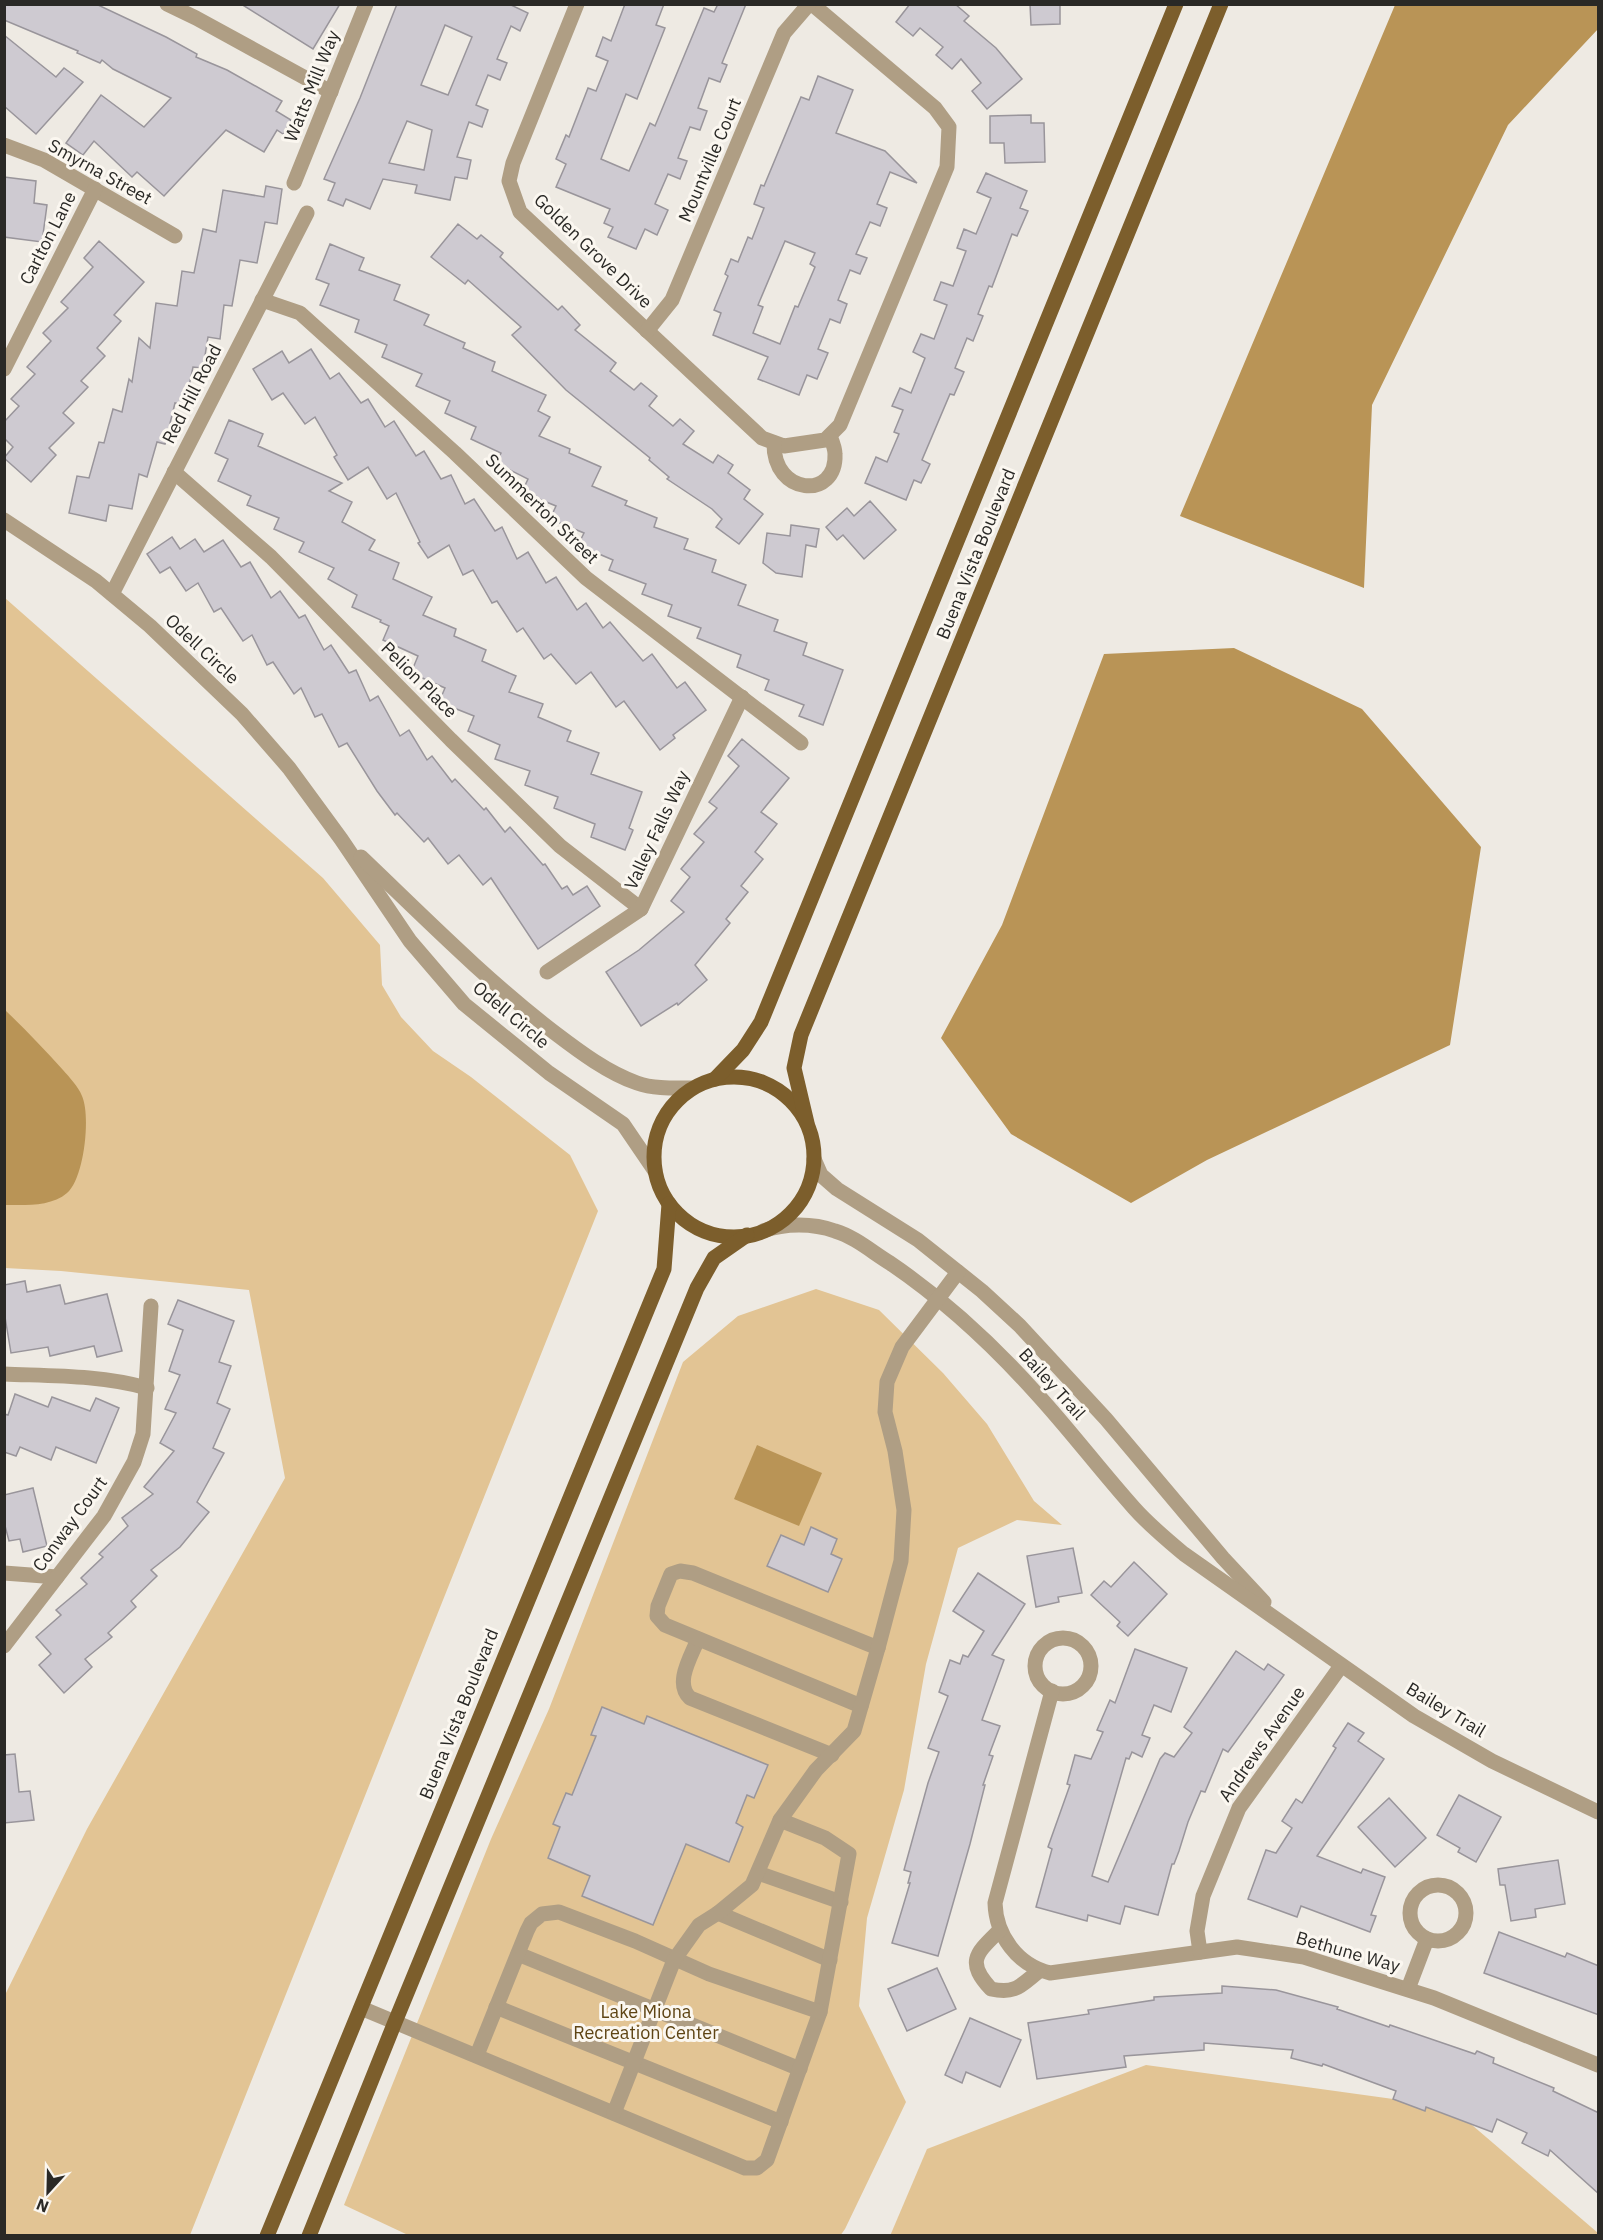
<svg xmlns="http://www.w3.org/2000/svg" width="1603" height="2240" viewBox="0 0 1603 2240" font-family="'IBM Plex Sans',sans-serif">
<rect width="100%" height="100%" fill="#eeeae3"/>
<g fill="#e2c494">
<polygon points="5,598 323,878 380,945 382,985 401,1017 433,1051 471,1077 570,1155 598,1211 190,2235 5,2235 4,1997 87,1829 285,1478 249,1290 61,1271 5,1268"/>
<polygon points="816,1289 879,1310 943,1373 987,1424 1034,1501 1062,1525 1017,1520 958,1548 926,1664 904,1790 867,1918 859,2006 906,2102 845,2229 840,2236 408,2235 344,2205 491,1839 549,1709 683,1362 738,1316"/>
<polygon points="1146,2065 1451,2107 1598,2233 1598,2236 890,2236 927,2149"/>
</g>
<g fill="#b99456">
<polygon points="1395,5 1598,5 1598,29 1508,125 1372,405 1364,588 1180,516"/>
<polygon points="1234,648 1362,709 1481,847 1450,1045 1207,1160 1131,1203 1011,1134 941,1038 1002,925 1104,654"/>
<path d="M5,1010C25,1029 44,1049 63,1070C69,1077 78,1086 82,1096C91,1116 84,1179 67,1193C51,1207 24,1205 5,1205Z"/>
<polygon points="757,1445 822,1473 799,1526 734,1499"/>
</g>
<g fill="#cecad1" stroke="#99959b" stroke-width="1.5" fill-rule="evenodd">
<polygon points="4,4 96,4 166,37 197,54 196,57 227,70 282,101 276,111 291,120 283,134 277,130 264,152 226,130 164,196 137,172 132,177 94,141 83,155 66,143 101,95 144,127 171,98 113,69 102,60 100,63 77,53 78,51 4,20"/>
<polygon points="241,4 340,4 313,49"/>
<path d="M397,4H509L528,13L520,31L511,26L497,59L507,63L500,80L488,75L476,105L488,110L482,127L469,122L457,157L471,160L467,179L455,177L450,200L415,193L417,185L383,179L370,209L346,199L343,206L328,200L335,183L324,179L360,98ZM445,25L472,37L448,95L421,85ZM407,121L432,130L424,170L389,163Z"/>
<polygon points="625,4 664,4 656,25 665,28 637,99 626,94 601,159 629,171 650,123 655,126 704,8 714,12 718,4 746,4 722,63 727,65 720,82 709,78 698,108 707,111 700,130 690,127 678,158 687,161 680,179 668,174 655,204 668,210 657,235 645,229 636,249 608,237 613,227 604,223 610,209 556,187 566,164 556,159 566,135 569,137 588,88 596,91 608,61 596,56 603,37 611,41"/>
<polygon points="910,4 955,4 969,16 964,21 996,48 1022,79 987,109 972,91 981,83 961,59 952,69 936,55 943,47 920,28 913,36 896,22"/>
<polygon points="1030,4 1060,4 1060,24 1031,25"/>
<polygon points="4,35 56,77 64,68 83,82 36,134 4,106"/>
<path d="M818,76L853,90L836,133L885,151L917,183L890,172L877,204L887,208L880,226L870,222L856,254L867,258L860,274L850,270L838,300L847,304L840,323L830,319L818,349L828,353L817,379L807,375L799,395L758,379L768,357L713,335L721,313L714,310L728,276L725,274L731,259L738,262L748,237L752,239L764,208L754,204L761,185L764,186L801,97L809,100ZM785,241L815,253L810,264L815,267L798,307L795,306L780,344L753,333L763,307L758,305Z"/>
<polygon points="1031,115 1031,123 1044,123 1045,162 1005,163 1004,143 990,143 990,116"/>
<polygon points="986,173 1027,191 1020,208 1028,211 1017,236 1012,234 992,287 989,286 978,314 983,316 973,341 967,338 955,368 964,372 954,395 950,394 922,460 930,464 921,483 914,480 906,500 865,483 876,457 887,462 899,434 894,432 903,410 892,406 900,388 911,393 925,358 913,352 921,334 934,339 947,305 934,300 941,282 953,286 966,251 957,248 964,229 976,234 991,198 977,192"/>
<polygon points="4,177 36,181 34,203 47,205 42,242 4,237"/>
<polygon points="266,186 282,189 277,224 265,222 257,263 240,260 232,306 224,305 220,339 208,337 203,368 193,367 185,405 175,403 165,444 157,442 147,477 139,474 132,509 109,505 106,521 69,513 77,476 89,478 99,442 104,443 113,409 122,412 129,379 132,382 139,338 150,348 156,303 177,306 182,271 194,273 203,229 216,232 223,190 264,197"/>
<polygon points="458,224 477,239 481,235 503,253 500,257 558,310 562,306 580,325 575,330 616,363 610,371 634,390 641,383 657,396 649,406 673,426 680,419 694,431 683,444 713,463 718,455 733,465 728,473 750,490 744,499 763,514 739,544 716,527 722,519 712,509 667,479 669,477 649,460 650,458 566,390 512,335 521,327 468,280 465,284 431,257"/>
<polygon points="99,241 144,282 114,315 121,321 97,348 105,356 81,381 88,387 63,413 74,423 49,448 56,455 31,482 4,458 13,447 4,438 4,422 19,406 11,399 35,374 27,367 51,341 43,333 68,308 61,302 93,267 84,258"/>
<polygon points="330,244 364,258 359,270 400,285 394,300 429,315 424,325 465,343 463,348 495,362 492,371 546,395 538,411 550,417 539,436 570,449 569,453 601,467 592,486 627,501 625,505 657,518 654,527 688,539 684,549 716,560 712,572 746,585 738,605 778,620 774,631 807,643 803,655 843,670 823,725 799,716 804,705 765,690 769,680 737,667 741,655 697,638 701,628 668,616 672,605 642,594 646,584 609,570 613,560 578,545 584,533 550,519 556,506 522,492 528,479 496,463 501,453 471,439 476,427 445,413 450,401 416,386 422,374 382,357 387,345 355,332 359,320 320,305 329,284 316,279"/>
<polygon points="311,349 330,379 339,373 361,403 368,399 385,427 394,421 416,456 424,451 441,479 451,475 465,504 474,499 495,531 502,527 517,559 528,552 546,583 556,577 577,610 586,603 603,628 610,622 643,661 652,654 677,688 685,682 706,710 673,735 675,738 660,750 624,701 616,707 591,672 576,684 551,654 544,659 523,628 517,632 497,601 492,603 473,570 463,575 449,545 428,558 418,543 420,542 396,493 387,499 368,467 348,480 334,457 337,455 315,417 305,424 283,393 272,400 253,369 282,351 289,363"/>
<polygon points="229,420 263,434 258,446 342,483 329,491 352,502 342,522 375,540 369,550 399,563 393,579 432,597 423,615 456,629 454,636 486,650 482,661 516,676 509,692 543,704 538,717 571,731 567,741 599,753 591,774 642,792 629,828 633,830 625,850 591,837 595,824 554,808 558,797 525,785 530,771 495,759 500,745 468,731 474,716 439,702 445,688 411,673 418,656 383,640 389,626 380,622 381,620 352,607 357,595 328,579 334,568 299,552 304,542 274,529 279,518 247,505 251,496 218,481 228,459 215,453"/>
<polygon points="870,501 896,530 864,559 843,535 837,540 826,527 847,508 854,516"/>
<polygon points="791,525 819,529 816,547 806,545 802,577 776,573 763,563 767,533 790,536"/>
<polygon points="172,537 180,549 195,539 204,552 223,540 241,567 250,562 271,598 280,591 299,618 305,615 324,650 331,645 349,673 356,670 370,701 378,696 400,736 409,730 427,760 432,756 452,782 455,779 484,810 486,808 505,832 510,827 543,865 545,864 562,889 567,886 573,895 587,886 600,906 538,949 491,878 483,885 459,855 448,864 428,838 424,842 397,813 395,815 377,791 347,743 339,747 322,714 315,717 301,688 294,694 273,662 267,665 252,635 243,641 221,608 214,612 198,583 186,591 170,567 160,573 147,554"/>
<polygon points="742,739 789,778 761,812 777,824 755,852 763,859 741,886 748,892 726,919 730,923 695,965 707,980 678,1005 677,1003 641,1026 606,972 639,950 684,912 671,901 690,877 681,869 704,842 694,834 717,808 709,802 739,766 728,756"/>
<polygon points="25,1281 27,1292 60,1285 65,1304 107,1294 122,1351 97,1357 94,1346 50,1356 48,1347 11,1353 4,1311 4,1285"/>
<polygon points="178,1300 234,1321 219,1362 231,1366 217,1403 230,1409 213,1448 224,1453 197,1502 209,1512 180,1547 151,1570 157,1576 131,1601 136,1607 108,1633 112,1637 85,1659 92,1667 64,1693 39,1665 51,1654 36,1637 61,1615 56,1610 87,1584 81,1578 103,1557 99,1554 128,1526 122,1518 153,1494 144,1487 174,1451 160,1443 176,1413 165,1409 180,1375 169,1371 183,1330 168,1324"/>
<polygon points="15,1394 48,1407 52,1397 90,1411 96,1398 119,1408 96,1463 56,1447 51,1460 20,1447 16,1456 4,1452 4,1414 8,1415"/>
<polygon points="33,1488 47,1546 23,1552 20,1539 9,1541 4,1522 4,1495"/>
<polygon points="811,1527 837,1539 831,1554 842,1559 828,1592 767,1566 781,1535 804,1545"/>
<polygon points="1073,1548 1082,1593 1058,1597 1059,1602 1036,1607 1027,1556"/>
<polygon points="1134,1562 1167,1594 1128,1636 1117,1626 1120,1622 1091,1595 1104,1581 1111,1587"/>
<polygon points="978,1573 1025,1604 992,1655 1004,1660 982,1720 1000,1726 989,1755 993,1756 983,1785 985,1785 970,1844 938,1956 892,1943 910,1883 908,1883 911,1872 904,1870 928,1783 939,1752 928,1748 948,1696 939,1692 950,1660 960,1664 963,1655 968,1657 984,1631 953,1611"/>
<polygon points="1135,1649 1187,1668 1171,1712 1154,1705 1142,1735 1150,1738 1142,1757 1132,1752 1129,1759 1126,1758 1092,1876 1108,1882 1160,1759 1165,1753 1174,1757 1192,1733 1184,1727 1236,1651 1264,1670 1268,1664 1284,1675 1228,1752 1223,1749 1205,1792 1201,1791 1188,1822 1179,1851 1174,1864 1172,1864 1158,1915 1125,1906 1120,1924 1088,1915 1087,1921 1036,1907 1052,1849 1048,1847 1070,1785 1067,1784 1075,1755 1091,1759 1103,1732 1097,1730 1110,1700 1115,1703"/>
<polygon points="602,1707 644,1724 647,1716 768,1765 754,1798 747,1795 736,1823 743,1827 729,1862 686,1844 653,1925 582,1896 590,1876 548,1858 560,1827 553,1824 566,1793 572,1795 596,1736 591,1735"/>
<polygon points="1348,1723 1364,1733 1358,1741 1384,1759 1317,1856 1361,1873 1363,1869 1385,1877 1371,1915 1376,1916 1370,1932 1301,1906 1297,1917 1248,1899 1266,1850 1276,1853 1292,1828 1282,1821 1296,1799 1302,1803 1336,1748 1333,1746"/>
<polygon points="15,1754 19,1792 30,1791 34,1820 4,1823 4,1755"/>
<polygon points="1459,1795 1501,1817 1476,1862 1458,1852 1460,1848 1437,1835"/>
<polygon points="1389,1798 1426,1838 1395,1867 1358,1827"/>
<polygon points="1558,1860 1565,1904 1535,1909 1536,1917 1511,1921 1505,1885 1500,1885 1498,1869"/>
<polygon points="1499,1932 1565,1957 1567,1953 1599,1966 1599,2015 1484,1973"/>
<polygon points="937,1968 956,2009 907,2031 888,1989"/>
<polygon points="1222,1986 1276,1990 1338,2007 1337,2009 1389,2027 1390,2025 1475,2054 1477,2051 1494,2058 1493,2063 1554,2088 1553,2091 1599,2113 1599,2194 1550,2150 1548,2156 1522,2143 1527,2133 1497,2119 1492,2132 1426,2107 1425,2111 1393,2099 1396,2091 1323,2064 1322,2066 1291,2058 1293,2050 1204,2043 1204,2050 1124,2056 1126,2067 1037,2079 1028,2023 1089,2014 1088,2010 1154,2000 1154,1997 1222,1993"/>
<polygon points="970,2018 1021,2040 1000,2087 966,2072 962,2083 945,2075"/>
</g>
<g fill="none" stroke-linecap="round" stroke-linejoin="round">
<g stroke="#af9e84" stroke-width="15">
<polyline points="167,4 196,18 331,92"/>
<polyline points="577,4 513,163 509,181 520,212 762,438 784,446 825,440 840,425 947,167 949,127 935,108 812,4"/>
<polyline points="4,145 44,160 175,236"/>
<polyline points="294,183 366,4"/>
<polyline points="262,300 300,313 455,453 586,578 801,743"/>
<polyline points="647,331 672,300 784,33 809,4"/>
<polyline points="4,369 95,189"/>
<path d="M774,443C773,496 837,500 835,454C835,448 832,441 830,436"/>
<polyline points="174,472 271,557 451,740 560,846 641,909"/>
<polyline points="4,520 96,581 150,626 242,714 289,768 341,839 410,941 464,1004 549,1073 623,1124 655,1171"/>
<polyline points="112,594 307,213"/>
<path d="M361,857C424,917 486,980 555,1033C580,1052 608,1073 637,1083C654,1089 674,1088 692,1088"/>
<polyline points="547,972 641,909 742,697"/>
<polyline points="814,1159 821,1175 837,1189 918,1240 982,1291 1020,1326 1106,1419 1223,1558 1264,1602"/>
<path d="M763,1231C785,1223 813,1223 835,1231C855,1237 872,1252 890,1263C943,1299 993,1345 1036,1393C1070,1430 1100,1470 1134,1508C1149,1525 1166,1539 1184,1554L1414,1716L1492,1761L1598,1812"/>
<path d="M4,1374C52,1376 101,1375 147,1388"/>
<polyline points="4,1573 57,1577"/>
<circle cx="1063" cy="1666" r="28"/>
<path d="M698,1639C691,1657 674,1683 690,1698L832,1755"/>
<polyline points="4,1646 104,1516 134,1462 143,1434 151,1306"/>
<path d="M1052,1691L995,1903C996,1935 1017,1965 1050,1973L1237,1947L1304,1957L1434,1998L1598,2065"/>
<polyline points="861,1706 665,1625 657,1616 658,1606 671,1574 680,1571 693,1573 878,1648"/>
<polyline points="758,1873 841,1902"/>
<circle cx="1438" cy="1913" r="28"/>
<polyline points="718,1913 830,1960"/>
<path d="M1000,1930C977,1953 965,1961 991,1989C1016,1994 1020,1986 1039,1971"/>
<polyline points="1200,1952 1197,1931 1203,1896 1239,1808 1341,1666"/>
<polyline points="518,1954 800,2069"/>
<polyline points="1408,1989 1427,1939"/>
<polyline points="496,2007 781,2122"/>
<polyline points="361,2008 745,2168 757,2168 767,2160 820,2012 849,1854 825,1838 780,1820"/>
<polyline points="477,2055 527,1931 531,1923 542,1914 559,1912 635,1941 709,1974 820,2012"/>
<polyline points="614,2113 674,1960 699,1925 718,1913 752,1885 780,1820 816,1770 854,1731 878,1648 901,1561 904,1510 895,1451 885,1412 887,1382 902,1347 958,1272"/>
</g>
<g stroke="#7c5e2c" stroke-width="15">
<circle cx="734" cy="1157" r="80"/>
<polyline points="715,1079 743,1050 761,1022 1176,4"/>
<polyline points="807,1123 794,1068 801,1035 1221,4"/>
<polyline points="267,2236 664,1269 669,1204"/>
<polyline points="309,2236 395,2022 697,1288 714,1258 747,1235"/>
</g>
</g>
<g text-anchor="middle" stroke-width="6" stroke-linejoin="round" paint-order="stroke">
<g font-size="18" fill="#2a2926" stroke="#fbf7f0">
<text transform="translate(312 86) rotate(-68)" y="6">Watts Mill Way</text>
<text transform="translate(710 160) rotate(-67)" y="6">Mountville Court</text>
<text transform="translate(100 172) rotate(29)" y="6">Smyrna Street</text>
<text transform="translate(48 238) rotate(-63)" y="6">Carlton Lane</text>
<text transform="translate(593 251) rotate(44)" y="6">Golden Grove Drive</text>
<text transform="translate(192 394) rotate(-63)" y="6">Red Hill Road</text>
<text transform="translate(542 509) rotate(44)" y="6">Summerton Street</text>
<text transform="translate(976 554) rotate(-68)" y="6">Buena Vista Boulevard</text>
<text transform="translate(202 649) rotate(43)" y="6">Odell Circle</text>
<text transform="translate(419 680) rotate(45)" y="6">Pelion Place</text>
<text transform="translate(657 830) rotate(-65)" y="6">Valley Falls Way</text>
<text transform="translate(511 1015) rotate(40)" y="6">Odell Circle</text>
<text transform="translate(1052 1384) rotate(48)" y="6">Bailey Trail</text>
<text transform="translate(70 1524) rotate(-54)" y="6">Conway Court</text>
<text transform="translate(1446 1710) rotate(31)" y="6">Bailey Trail</text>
<text transform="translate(459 1714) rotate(-68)" y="6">Buena Vista Boulevard</text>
<text transform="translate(1262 1744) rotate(-55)" y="6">Andrews Avenue</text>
<text transform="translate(1348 1952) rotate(16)" y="6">Bethune Way</text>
</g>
<g font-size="18" fill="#5e4414" stroke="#fbf7f0">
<text x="646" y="2018">Lake Miona<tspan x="646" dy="21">Recreation Center</tspan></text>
</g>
</g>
<rect width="1603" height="2240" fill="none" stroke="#2a2926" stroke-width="12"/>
<g transform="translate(48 2192) rotate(202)" stroke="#fbf7f0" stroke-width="4.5" paint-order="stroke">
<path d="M0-4.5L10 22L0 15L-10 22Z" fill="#2a2926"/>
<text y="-9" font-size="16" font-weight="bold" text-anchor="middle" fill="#2a2926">N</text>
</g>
</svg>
